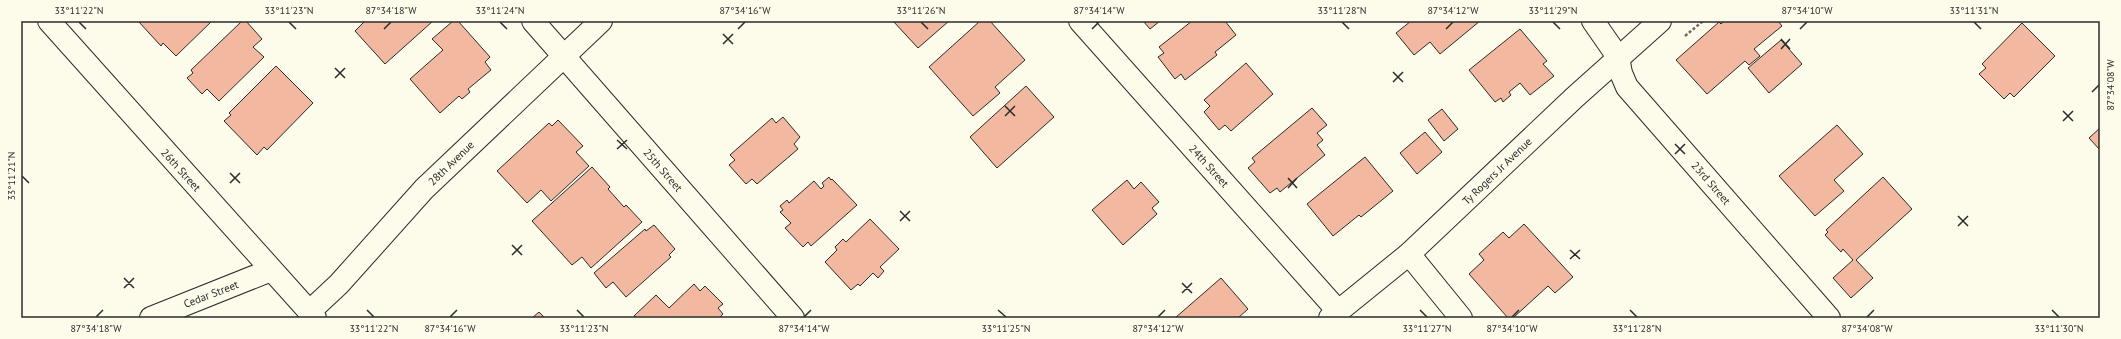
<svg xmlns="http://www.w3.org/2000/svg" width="2121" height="339" viewBox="0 0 2121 339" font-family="'PT Sans',sans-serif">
<rect width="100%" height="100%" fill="#fdfbea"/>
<g fill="#f2b8a0" stroke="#2b2b2b">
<polygon points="138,21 212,21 176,56 163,43 161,46"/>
<polygon points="242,21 246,21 262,39 253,47 264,57 219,101 207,89 202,94 187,78 193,73 191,70"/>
<polygon points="365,21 433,21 385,64 355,31"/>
<polygon points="453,21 458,21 490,57 485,62 491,70 468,89 470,92 462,99 459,96 440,113 410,79 443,50 432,39"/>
<polygon points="893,21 949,21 918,48"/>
<polygon points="980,21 990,21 1025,60 995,87 1000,93 973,116 929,67"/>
<polygon points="1143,21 1160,21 1150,29"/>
<polygon points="1192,21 1225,21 1236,35 1215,52 1217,55 1185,80 1181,74 1175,79 1158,57 1164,53 1159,47"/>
<polygon points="1411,21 1480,21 1440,54 1430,42 1414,55 1396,33"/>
<polygon points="1724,21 1778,21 1782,26 1754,49 1760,56 1749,65 1745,61 1707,94 1676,60 1719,22 1721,24"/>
<polygon points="2022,23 2055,56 2014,97 2010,93 2004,99 1979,74 1986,68 1982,64"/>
<polygon points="1520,29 1547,61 1543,64 1554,76 1530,95 1520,83 1509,92 1511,95 1503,102 1501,98 1495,102 1469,70"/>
<polygon points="1781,40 1802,64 1769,93 1748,68"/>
<polygon points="1246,63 1273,94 1231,131 1225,125 1219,130 1204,112 1210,106 1204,100"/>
<polygon points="276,66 313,103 267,150 264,147 257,155 224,121 231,115 229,113"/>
<polygon points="1026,86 1054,117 997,168 970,137"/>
<polygon points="1312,108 1327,125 1317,133 1323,140 1317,145 1325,155 1280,192 1277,188 1270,193 1248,168 1255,162 1252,158"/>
<polygon points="1442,109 1458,129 1444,141 1428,120"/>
<polygon points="783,117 800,137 794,144 798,149 757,184 752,179 746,184 729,165 735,160 730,155 772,118 776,123"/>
<polygon points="558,120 583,146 576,152 589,166 551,201 541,190 527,203 497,171 549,123 552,126"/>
<polygon points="1837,125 1863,154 1834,180 1844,191 1815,216 1779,176"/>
<polygon points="2100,128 2100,150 2089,138"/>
<polygon points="1425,132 1442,152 1417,174 1400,153"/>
<polygon points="1365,157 1393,191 1361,217 1359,215 1333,236 1307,204"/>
<polygon points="592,167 610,187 608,189 624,207 626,205 642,222 591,268 582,257 572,265 532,221"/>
<polygon points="829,177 831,180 832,179 857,205 811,246 808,242 803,247 785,228 791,223 780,212 783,210 780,206 787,200 789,203 814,181 821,189 824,186 822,183"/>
<polygon points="1883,177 1912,209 1856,260 1873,278 1851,298 1833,278 1853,260 1843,249 1841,252 1825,235 1828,232 1826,230"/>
<polygon points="1127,180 1134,189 1141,182 1159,202 1152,208 1157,214 1123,245 1092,210"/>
<polygon points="870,219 899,249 880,267 884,271 878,278 873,273 860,286 858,284 851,290 825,262 837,250 835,247 843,239 846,242"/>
<polygon points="1524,224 1573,277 1555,293 1548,286 1513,318 1508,318 1469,274 1484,260 1479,254 1503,232 1509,238"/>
<polygon points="654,225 675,249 669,255 671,257 626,297 613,282 606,288 594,273 645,229 646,231"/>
<polygon points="1221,278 1248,309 1238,318 1175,318"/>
<polygon points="694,284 700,291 705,286 723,304 718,308 723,314 719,318 637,318 634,316 656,295 669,308"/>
<polygon points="539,312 545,318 532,318"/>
</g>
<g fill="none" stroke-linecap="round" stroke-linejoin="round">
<g stroke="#2b2b2b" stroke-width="24">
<g id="minor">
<polyline points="49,21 315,318"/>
<polyline points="533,21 793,318"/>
<polyline points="1080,21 1338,311"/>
<polyline points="1593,21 1618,57 1621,73 1627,87 1829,318"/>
<polyline points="1409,254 1461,318"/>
<polyline points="309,312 339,284 424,189 601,21"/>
<polyline points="151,318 271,270"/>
<polyline points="1330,318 1409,254 1575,97 1660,21"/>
</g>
</g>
<polyline stroke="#6a6964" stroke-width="2.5" stroke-dasharray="3 2" stroke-linecap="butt" points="1685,36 1703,21"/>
<use href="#minor" stroke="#fdfbea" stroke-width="22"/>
</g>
<path fill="none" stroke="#2b2b2b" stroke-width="1.5" d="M79,22L86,29M289,22L296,29M500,22L507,29M921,22L928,29M1342,22L1349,29M1553,22L1560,29M1974,22L1981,29M384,29L391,22M738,29L745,22M1092,29L1099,22M1446,29L1453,22M1800,29L1807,22M723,34L733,44M1781,39L1790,49M723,44L733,34M1781,49L1790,39M335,68L345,78M1393,72L1403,82M335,78L345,68M1393,82L1403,72M2092,92L2099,85M1005,106L1015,116M2063,111L2073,121M1005,116L1015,106M2063,121L2073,111M617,140L627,149M1675,144L1685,154M617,149L627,140M1675,154L1685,144M230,173L240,183M22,176L29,183M1288,178L1297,188M230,183L240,173M1288,188L1297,178M900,211L910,221M1958,216L1968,226M900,221L910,211M1958,226L1968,216M512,245L522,255M1570,250L1580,259M512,255L522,245M1570,259L1580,250M124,278L134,288M1182,283L1192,293M124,288L134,278M1182,293L1192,283M367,310L374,317M577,310L584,317M998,310L1006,317M1420,310L1427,317M1630,310L1637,317M2052,310L2059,317M96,317L103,310M450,317L457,310M804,317L811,310M1158,317L1165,310M1512,317L1519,310M1867,317L1874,310"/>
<g text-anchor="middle" stroke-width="3" stroke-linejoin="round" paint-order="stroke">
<g font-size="11" fill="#2b2b2b" stroke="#fdfbea">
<text transform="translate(451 163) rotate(-44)" y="4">28th Avenue</text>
<text transform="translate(1209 166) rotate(48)" y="4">24th Street</text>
<text transform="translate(181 170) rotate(48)" y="4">26th Street</text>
<text transform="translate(663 170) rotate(49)" y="4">25th Street</text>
<text transform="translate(1497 171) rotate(-44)" y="4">Ty Rogers Jr Avenue</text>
<text transform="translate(1711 183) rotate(49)" y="4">23rd Street</text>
<text transform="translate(211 294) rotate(-21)" y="4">Cedar Street</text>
</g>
</g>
<rect width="2121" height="339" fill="none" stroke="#fdfbea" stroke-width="44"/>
<rect x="22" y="22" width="2077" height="295" fill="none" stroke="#2b2b2b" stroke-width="1.5"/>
<g font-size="10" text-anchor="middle" fill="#2b2b2b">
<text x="79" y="14">33°11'22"N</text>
<text x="289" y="14">33°11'23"N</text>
<text x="391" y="14">87°34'18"W</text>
<text x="500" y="14">33°11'24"N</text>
<text x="745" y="14">87°34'16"W</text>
<text x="921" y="14">33°11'26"N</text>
<text x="1099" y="14">87°34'14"W</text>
<text x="1342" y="14">33°11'28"N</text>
<text x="1453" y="14">87°34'12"W</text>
<text x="1553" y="14">33°11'29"N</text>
<text x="1807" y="14">87°34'10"W</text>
<text x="1974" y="14">33°11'31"N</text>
<text transform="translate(2110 85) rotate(-90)" y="4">87°34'08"W</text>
<text transform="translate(11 176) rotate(-90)" y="4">33°11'21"N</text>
<text x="96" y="332">87°34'18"W</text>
<text x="374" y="332">33°11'22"N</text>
<text x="450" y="332">87°34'16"W</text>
<text x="584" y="332">33°11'23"N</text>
<text x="804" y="332">87°34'14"W</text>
<text x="1006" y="332">33°11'25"N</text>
<text x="1158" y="332">87°34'12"W</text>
<text x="1427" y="332">33°11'27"N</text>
<text x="1512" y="332">87°34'10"W</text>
<text x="1637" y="332">33°11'28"N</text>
<text x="1867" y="332">87°34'08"W</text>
<text x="2059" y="332">33°11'30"N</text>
</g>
</svg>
